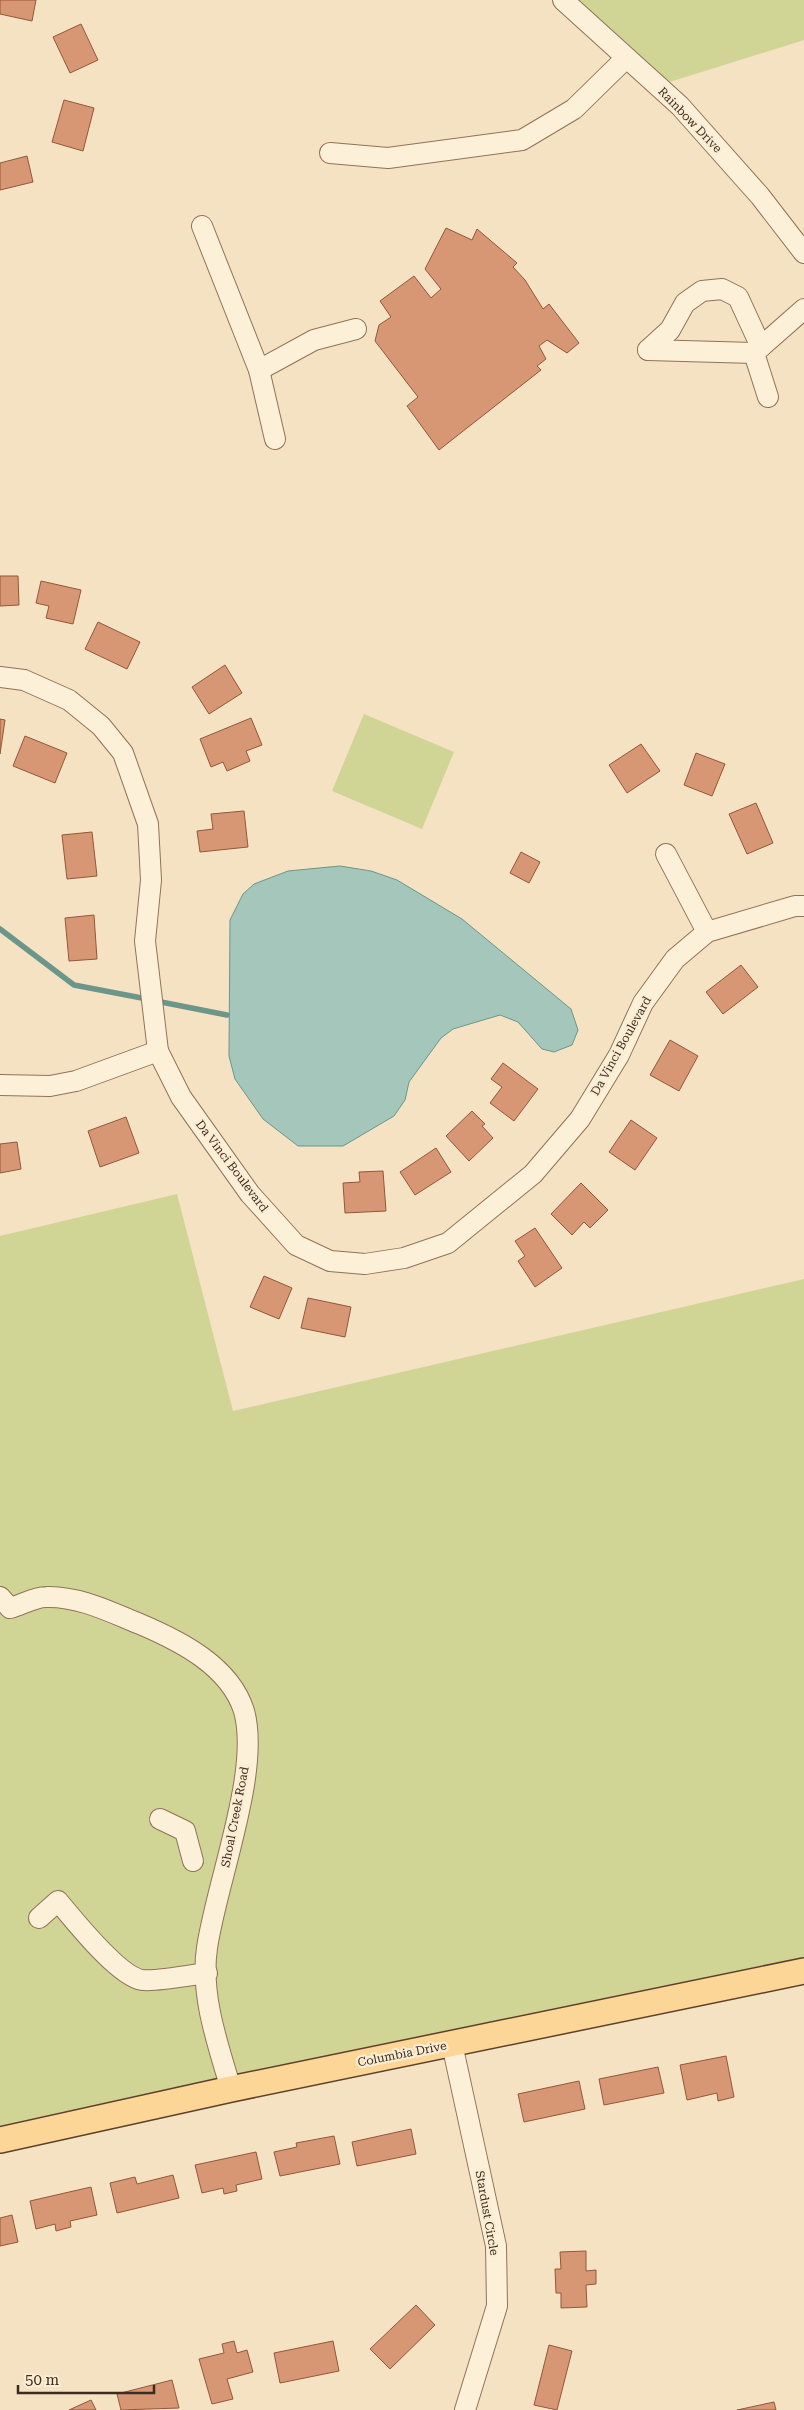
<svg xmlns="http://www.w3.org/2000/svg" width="804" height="2410" viewBox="0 0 804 2410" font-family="'Roboto Serif',serif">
<rect width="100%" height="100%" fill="#f4e2c3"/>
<g fill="#d0d495">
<polygon points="573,0 804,0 804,40 660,85"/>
<polygon points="364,714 454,752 422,829 332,791"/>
<polygon points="177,1194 233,1411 804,1279 804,1966 0,2140 0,1236"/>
</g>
<polygon fill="#a5c6bb" stroke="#6b9689" points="340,866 371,871 397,880 462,919 571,1009 578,1030 572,1045 554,1052 542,1049 518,1022 500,1015 453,1029 441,1038 409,1082 405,1100 394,1116 343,1146 298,1146 263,1119 235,1079 229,1056 230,920 243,894 254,884 288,871"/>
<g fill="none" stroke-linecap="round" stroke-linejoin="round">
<g stroke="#6b9689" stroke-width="5.5">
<polyline points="0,929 74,985 147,999"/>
<polyline points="156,1001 227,1015"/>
</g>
</g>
<g fill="#d79774" stroke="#935739">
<polygon points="0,0 36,0 32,21 0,14"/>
<polygon points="81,24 98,60 70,73 53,37"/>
<polygon points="64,100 94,108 83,151 52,142"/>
<polygon points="27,156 33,182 0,190 0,163"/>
<polygon points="446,228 472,240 477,229 517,263 513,267 525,280 543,309 549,304 579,343 567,353 547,340 539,346 546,359 537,366 541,370 439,450 407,406 418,397 375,341 379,325 391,317 380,301 414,276 431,298 441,289 425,269"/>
<polygon points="0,576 18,576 19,605 0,606"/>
<polygon points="41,581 81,590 73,624 46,618 49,606 36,603"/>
<polygon points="98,622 140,642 127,669 85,649"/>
<polygon points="225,665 242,693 209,714 192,687"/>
<polygon points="251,718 262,745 246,751 250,761 227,771 223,762 211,767 200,739"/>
<polygon points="0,719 5,720 0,754"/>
<polygon points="25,736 67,753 55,783 13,766"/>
<polygon points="641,744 660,771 627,793 609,765"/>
<polygon points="696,753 725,764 712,796 684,785"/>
<polygon points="756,803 773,843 747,854 729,814"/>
<polygon points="244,811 248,847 200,852 197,831 213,829 211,814"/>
<polygon points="92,832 97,876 67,879 62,835"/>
<polygon points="521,852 540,862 529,883 510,873"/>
<polygon points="94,915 97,959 69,961 65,918"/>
<polygon points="741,965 758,987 723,1014 706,992"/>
<polygon points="670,1040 698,1056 679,1091 650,1075"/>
<polygon points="503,1063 538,1089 514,1121 490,1103 502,1087 491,1079"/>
<polygon points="472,1111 485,1124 482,1126 493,1138 469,1161 446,1136"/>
<polygon points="126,1117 139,1153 100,1167 88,1131"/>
<polygon points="631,1120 657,1138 635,1170 609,1152"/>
<polygon points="17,1142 21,1169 0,1173 0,1144"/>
<polygon points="436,1148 451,1172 415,1195 400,1172"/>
<polygon points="383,1171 386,1211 345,1213 343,1183 360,1182 359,1172"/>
<polygon points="581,1183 608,1210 590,1228 584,1222 572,1235 551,1214"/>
<polygon points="535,1228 562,1268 535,1287 518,1261 525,1256 515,1241"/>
<polygon points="264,1276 292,1288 279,1319 250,1307"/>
<polygon points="308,1298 351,1307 345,1337 301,1328"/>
<polygon points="726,2056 734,2097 718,2101 717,2093 687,2100 680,2065"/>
<polygon points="658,2067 664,2093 604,2105 599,2079"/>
<polygon points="579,2081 585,2109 524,2122 518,2094"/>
<polygon points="411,2129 416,2154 357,2166 352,2142"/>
<polygon points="334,2136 340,2164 280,2176 274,2152 297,2147 296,2143"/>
<polygon points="256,2152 262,2179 236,2185 237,2191 224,2194 223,2188 202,2193 195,2165"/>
<polygon points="173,2175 179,2198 117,2213 110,2183 135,2177 137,2184"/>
<polygon points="91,2187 97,2215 70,2221 71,2227 56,2231 55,2224 36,2229 30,2201"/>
<polygon points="12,2215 18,2242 0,2246 0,2218"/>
<polygon points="586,2251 586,2271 596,2270 596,2284 586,2285 587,2307 561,2308 561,2293 556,2293 555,2269 561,2269 560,2252"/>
<polygon points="416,2305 435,2325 390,2369 370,2349"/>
<polygon points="234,2341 237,2353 247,2350 253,2372 227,2379 233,2399 212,2404 199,2359 224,2353 222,2344"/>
<polygon points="333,2341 339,2371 280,2383 274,2353"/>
<polygon points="549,2345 572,2351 557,2410 534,2405"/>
<polygon points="172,2380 179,2408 121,2410 117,2394"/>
<polygon points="91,2400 96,2410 69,2410"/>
<polygon points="774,2402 776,2410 737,2410"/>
</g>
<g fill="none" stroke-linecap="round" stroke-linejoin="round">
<g stroke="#917257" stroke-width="22">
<g id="minor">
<polyline points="563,0 680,106 760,196 804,253"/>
<polyline points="330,153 388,158 522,140 574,109 626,58"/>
<polyline points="202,226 259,370 275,439"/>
<polyline points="648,350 670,330 685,303 702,291 722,289 738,297 761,347"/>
<polyline points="648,350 754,353"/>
<polyline points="259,370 314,340 356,329"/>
<polyline points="768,397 754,353 804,309"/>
<polyline points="0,677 24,680 69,700 101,726 123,753 148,824 151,880 145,941 158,1051 181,1097 250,1194 296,1245 330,1261 365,1264 404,1258 448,1243 533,1174 580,1119 619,1055 643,1003 675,959 707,932 795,906 804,906"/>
<polyline points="666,854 707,932"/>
<polyline points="0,1085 50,1086 76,1081 158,1051"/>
<path d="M0,1597L10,1608C21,1605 35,1597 46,1597C79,1596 110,1612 140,1624C180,1641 230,1666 244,1711C261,1771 216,1884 207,1948C200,1995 218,2045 231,2089"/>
<polyline points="160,1819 185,1831 193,1861"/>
<path d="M39,1918L58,1901C74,1920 118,1976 142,1980C155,1982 192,1975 207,1973"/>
<polyline points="452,2044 496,2246 497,2306 465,2410"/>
</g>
</g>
<g stroke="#5e402b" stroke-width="28">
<polyline id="major" points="0,2140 231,2089 804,1971"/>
</g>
<use href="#minor" stroke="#fdf0d8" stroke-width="20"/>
<use href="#major" stroke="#fbd696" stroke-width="25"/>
</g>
<g text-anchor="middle" stroke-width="4.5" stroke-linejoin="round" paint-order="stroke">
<g font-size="12" fill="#3f2b1d" stroke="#faedd4">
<text transform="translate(690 120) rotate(46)" y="4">Rainbow Drive</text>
<text transform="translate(621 1046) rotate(-61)" y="4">Da Vinci Boulevard</text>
<text transform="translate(232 1166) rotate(53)" y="4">Da Vinci Boulevard</text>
<text transform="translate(235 1817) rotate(-79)" y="4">Shoal Creek Road</text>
<text transform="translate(402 2054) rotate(-11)" y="4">Columbia Drive</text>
<text transform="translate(487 2213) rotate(80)" y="4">Stardust Circle</text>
</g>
</g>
<path d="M18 2385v8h136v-8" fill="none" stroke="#3f2b1d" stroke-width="2.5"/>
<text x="25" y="2385" font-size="15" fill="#3f2b1d" stroke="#faedd4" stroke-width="4" paint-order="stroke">50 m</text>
</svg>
